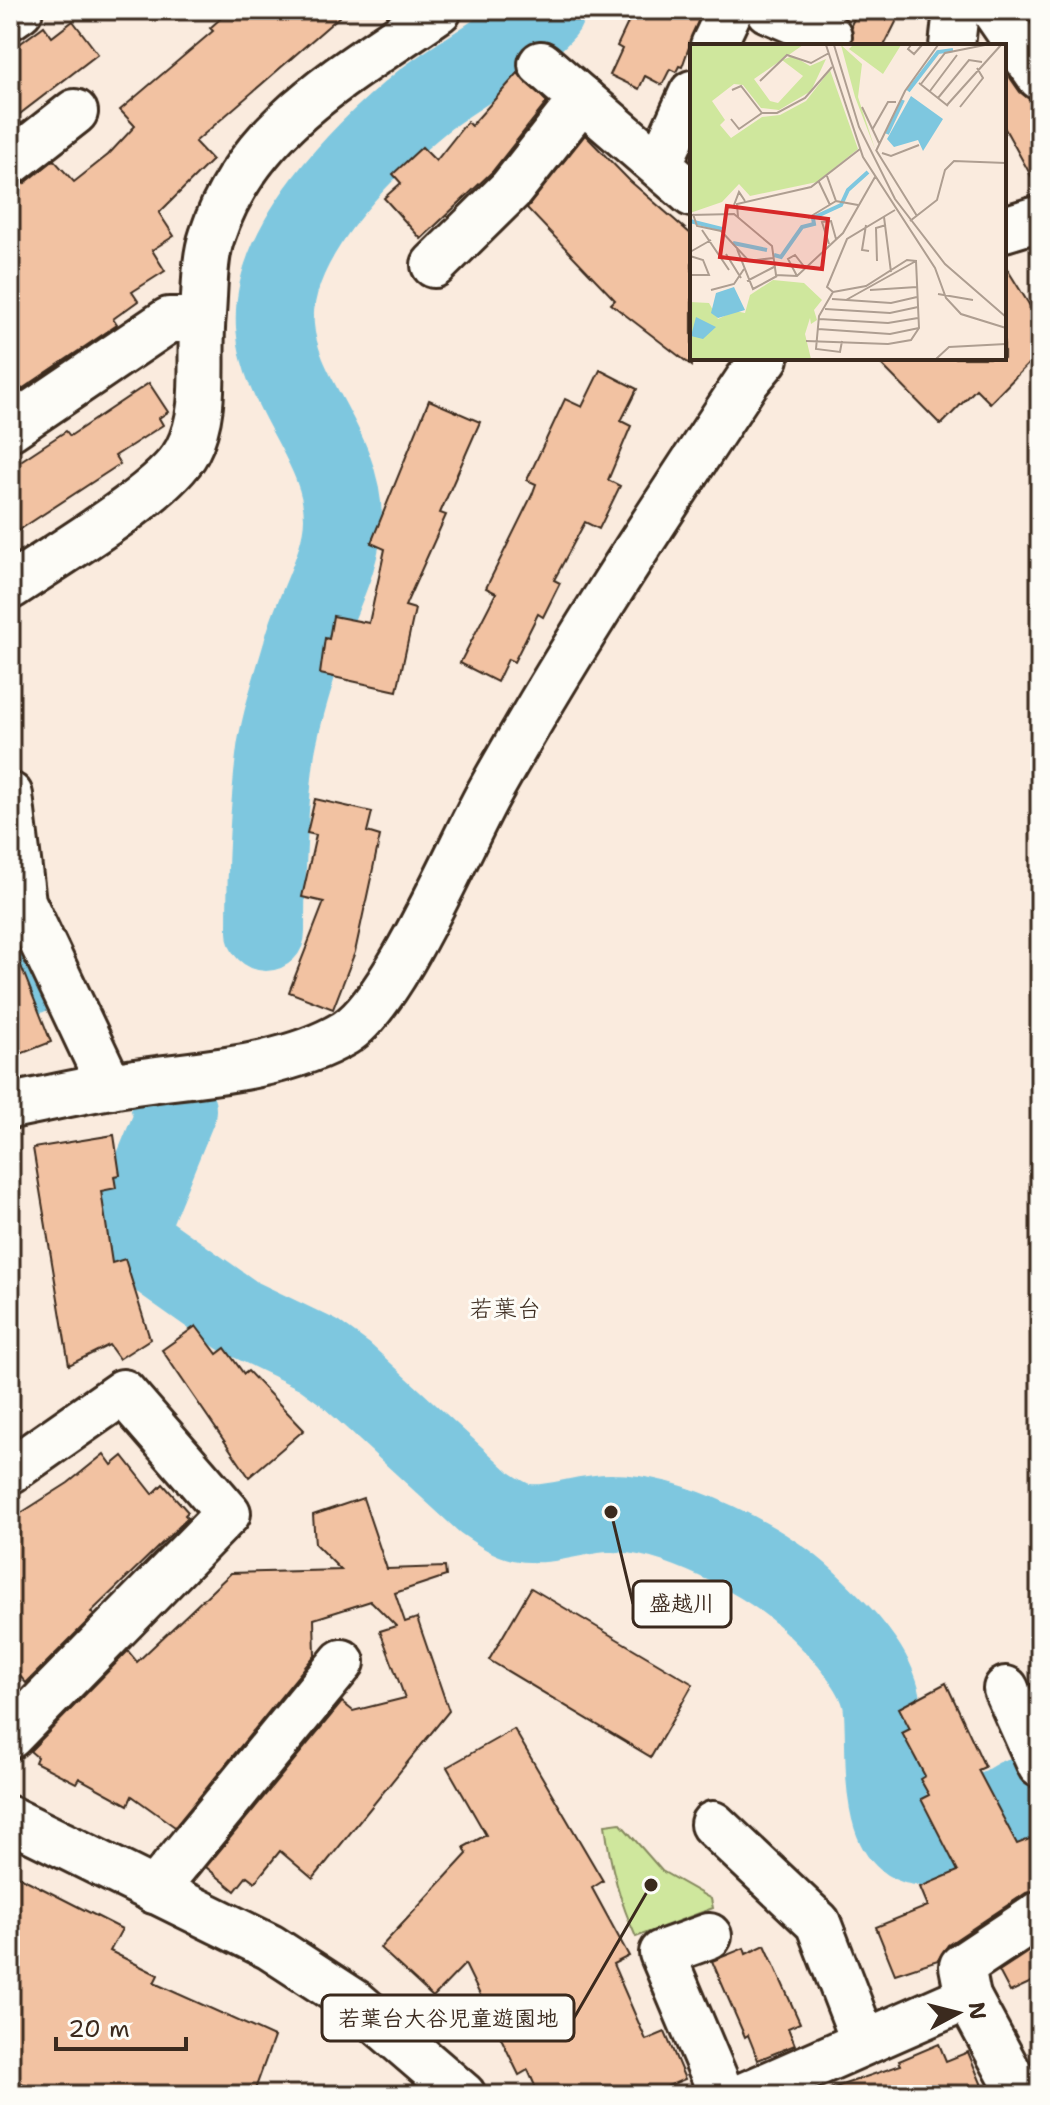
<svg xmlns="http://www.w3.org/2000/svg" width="1050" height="2105" viewBox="0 0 1050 2105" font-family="'Shantell Sans','Klee One',sans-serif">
<rect width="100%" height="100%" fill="#faebde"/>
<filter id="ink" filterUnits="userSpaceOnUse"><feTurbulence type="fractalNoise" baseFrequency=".0125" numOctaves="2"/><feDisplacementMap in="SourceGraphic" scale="16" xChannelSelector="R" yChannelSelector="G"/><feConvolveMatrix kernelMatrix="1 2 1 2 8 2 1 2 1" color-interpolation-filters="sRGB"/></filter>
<g filter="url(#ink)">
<path fill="#cfe79d" stroke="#85885e" stroke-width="2" d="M620,1823L662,1871L711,1899L713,1908L636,1937C619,1900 610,1865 605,1825Z"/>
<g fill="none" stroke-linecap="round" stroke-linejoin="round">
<g stroke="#7ec7df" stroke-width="78">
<path d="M266,932C266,871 268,811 276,750C281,717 293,683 302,651C313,608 343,563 343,518C342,445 280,396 275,326C269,242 364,149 424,100C463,70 513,47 546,10"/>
<polyline points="10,966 29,976"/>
<path d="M169,1102L177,1110L134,1215L131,1232L139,1246L238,1316L319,1355L345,1374L484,1502C496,1510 508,1519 521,1522C549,1528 583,1512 612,1513C673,1513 764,1559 808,1600C834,1625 872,1661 881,1697C890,1730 868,1868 938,1843C966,1833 991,1811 1017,1797L1031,1802L1040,1814"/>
</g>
</g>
<g fill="#f2c2a2" stroke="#3b2a1e" stroke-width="2">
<polygon points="230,10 347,10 195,142 212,160 159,213 174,236 152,250 165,271 132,292 138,301 113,319 117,325 10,397 10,187 25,183 54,160 74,182 108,155 135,126 120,110 213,31 210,28"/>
<polygon points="634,10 702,10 682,67 679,66 676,72 670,69 662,85 645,76 639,89 610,75 622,49 617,46"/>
<polygon points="858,10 902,10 884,46 852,46 851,25"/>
<polygon points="73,21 98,54 16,117 21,123 10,131 10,51 44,26 52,37"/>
<polygon points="1004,69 1020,92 1029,99 1040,102 1040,192 1004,127"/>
<polygon points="518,73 547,102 492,172 421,239 384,198 401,183 393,174 422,147 436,161 467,122 471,126"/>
<polygon points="585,135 630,181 692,235 692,366 611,304 615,300 527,208"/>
<polygon points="1004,264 1040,322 1040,352 990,403 976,389 941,425 875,358 1004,358"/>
<polygon points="600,370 637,389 621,421 631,426 608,480 620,486 599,529 585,522 554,580 560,583 543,617 538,614 514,662 508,659 497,682 460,663 496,593 486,588 532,495 536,484 527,480 565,399 582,407"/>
<polygon points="149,383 168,412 159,418 163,425 115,456 120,464 10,536 10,468 66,431 70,436"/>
<polygon points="429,400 480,422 440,513 446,515 405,606 415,609 397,691 320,674 325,638 329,639 333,616 369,623 385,549 371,543"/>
<polygon points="315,799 372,812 367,832 380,836 355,952 333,1009 289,992 324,902 302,897 316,835 307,833"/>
<polygon points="12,943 51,1042 10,1058 10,944"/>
<polygon points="114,1135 120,1175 114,1176 116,1188 101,1191 112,1263 125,1259 150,1339 119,1359 109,1345 69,1365 33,1148"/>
<polygon points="196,1326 217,1354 225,1348 244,1374 248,1371 304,1430 249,1477 162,1350"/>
<polygon points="104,1454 112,1465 123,1456 153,1494 163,1484 188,1512 185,1515 188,1518 91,1612 94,1615 26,1683 10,1665 10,1520 68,1483"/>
<polygon points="363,1498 387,1569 445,1567 446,1576 395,1593 405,1622 417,1618 449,1711 313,1879 280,1851 255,1882 247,1876 235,1891 206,1867 342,1702 353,1711 405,1698 380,1631 396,1626 371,1601 314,1619 315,1655 175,1827 132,1796 128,1805 79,1778 76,1783 35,1762 37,1757 30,1751 128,1651 137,1662 231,1573 341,1570 315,1544 313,1515"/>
<polygon points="531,1588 693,1684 651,1757 489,1660"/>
<polygon points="946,1683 985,1767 978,1770 1017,1844 1032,1838 1040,1860 1040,1889 1026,1893 948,1945 938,1960 895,1974 876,1927 928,1906 920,1887 958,1871 921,1799 929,1795 920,1779 925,1776 902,1733 910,1729 899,1708"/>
<polygon points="514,1729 603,1881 592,1888 629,1956 613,1964 646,2040 665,2032 685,2079 647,2095 539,2095 528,2070 519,2075 465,1964 433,1997 380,1948 467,1854 464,1847 486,1835 447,1767"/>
<polygon points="10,1872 122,1929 110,1951 158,1975 154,1983 274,2037 253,2095 45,2095 10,2077"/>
<polygon points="1040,1944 1040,1978 1010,1992 999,1971"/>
<polygon points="765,1945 800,2023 788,2028 795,2045 758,2060 748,2035 745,2037 712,1961 744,1948 746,1954"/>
<polygon points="939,2044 946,2061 968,2052 986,2095 831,2095 830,2089 901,2065 899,2061"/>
</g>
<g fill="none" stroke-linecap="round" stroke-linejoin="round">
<g stroke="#3b2a1e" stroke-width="50">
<g id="minor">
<polyline points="768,10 829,36"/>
<polyline points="994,10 1040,77"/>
<polyline points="10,17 20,10"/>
<polyline points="713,46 730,10"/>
<polyline points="952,46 956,10"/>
<polyline points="541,64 692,194"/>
<polyline points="10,163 75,112"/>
<polyline points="659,165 692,93"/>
<polyline points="1004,229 1040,218"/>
<polyline points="434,265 511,189 582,99"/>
<polyline points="10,428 169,320 202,320"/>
<path d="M10,587C52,558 165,493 187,451C209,409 198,359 203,314C205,289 204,259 212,236C248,125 349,73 439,10"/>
<polyline points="10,795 23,902 110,1086"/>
<path d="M10,1106C51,1098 93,1088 135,1082C204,1072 284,1069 345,1033C394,1003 459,846 490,791C569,650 658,515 747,381L766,358"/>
<polyline points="10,1471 123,1392 228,1513 10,1736"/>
<polyline points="1006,1689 1040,1765"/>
<polyline points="10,1819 270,1947 356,2003 463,2095"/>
<polyline points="713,1824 818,1923 864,2042"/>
<polyline points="154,1891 342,1662"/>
<polyline points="709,1936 662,1953 722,2095"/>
<polyline points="968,1997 962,1966 1040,1914"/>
<polyline points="745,2095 968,1997 1021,2095"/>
</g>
</g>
<use href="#minor" stroke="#fdfcf7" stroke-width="44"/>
</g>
</g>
<g text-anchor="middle" stroke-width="6" stroke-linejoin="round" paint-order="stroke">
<g font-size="24" fill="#3b2a1e" stroke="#fdfcf7">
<text x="505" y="1317">若葉台</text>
</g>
</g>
<g transform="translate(690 44)">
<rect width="316" height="316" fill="#faebde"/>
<path d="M0,1H113L64,35L80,57L88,59L113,32L92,16L103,12L120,22L136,15L121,47L89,66L71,64L53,41L44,40L22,57L35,76L30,81L41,94L72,73L90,71L116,57L140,26L168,105L127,138L60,152L49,140L32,158L0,169ZM151,1L172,20L168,53L185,105L165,53ZM163,1H211L193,30L159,5ZM83,236L114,239L132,256L124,266L127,276L121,280L120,274L115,290L121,315H0V258L19,259L28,275L45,267L55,269L60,251Z" fill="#cfe79d"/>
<path d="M221,52L253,75L233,107L228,96L204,103L197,95ZM44,243L55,266L28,274L21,269L26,249ZM6,273L26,283L13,295L1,292Z" fill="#7ec7df"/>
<path fill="none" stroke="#7ec7df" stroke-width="4" d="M218,47L248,8L263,6M197,90L213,56M0,177L32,185M43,199L77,206M84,211L91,213L112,183L124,180L123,174L151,161L158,146L178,128"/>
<path fill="none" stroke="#ae9e91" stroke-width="2" d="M136,1L173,113L245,224L256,254L271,270L316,284M144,1L169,83L205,155L255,220L316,273M221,1L218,5L224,10L232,1M70,37L97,11L121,19L139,9M229,39L258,62M231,40L255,9L295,1M42,46L51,42L72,69H87L115,54L142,23M240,47L267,11M248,54L279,16L292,18M257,61L311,1M172,63L189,99M270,63L293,34L287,24M41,75L49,85L72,69M182,86L198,58H206M186,106L227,172M186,107L215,47L248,1M192,109L201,112L229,101M137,132L146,157L168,161M129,138L140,161M44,161L49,148L55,157M3,170L7,182L31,187L59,217L83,214M0,171L44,170L82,202L86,231L107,232L153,189L185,133M48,173L47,160L121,143L170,105M194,173L201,228M118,174L146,157M220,177L247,156L255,126L264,117L316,119M176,181L172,206L179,207M12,186L39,226M139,200L132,178L141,177L146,195M47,205L63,245L87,232M0,208L21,196M36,210L51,234M0,212L13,216L19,231H0M187,217L186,184L196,181M107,232L98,215L105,211L116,225M57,237L84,223M21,246L44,240L54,225M180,246L227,243M143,248L137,243L157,195L205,166M143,248L129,272L126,305L150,308L152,297M248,250L283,256M142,255L201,259L227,253M156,256L226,217M135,265L200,269L228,263M129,275L198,279L228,274M128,285L200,290L229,284M116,297L198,300L221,296L229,284L226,217L217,216L176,242L143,248M246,315L259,303L316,300"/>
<path fill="#d62828" fill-opacity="0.15" stroke="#d62828" stroke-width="4" d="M37,162L138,175L132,225L30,213Z"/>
<rect width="316" height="316" fill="none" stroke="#3b2a1e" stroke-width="4"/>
</g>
<path fill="none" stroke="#3b2a1e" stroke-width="3" d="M611 1512L633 1604M651 1885L574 2018"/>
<g fill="#3b2a1e" stroke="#fdfcf7" stroke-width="3">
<circle cx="611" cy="1512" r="8"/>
<circle cx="651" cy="1885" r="8"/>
</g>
<g fill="#fdfcf7" stroke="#3b2a1e" stroke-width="3">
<rect x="633" y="1581" width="98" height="46" rx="8"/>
<rect x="322" y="1995" width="252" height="46" rx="8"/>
</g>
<g font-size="22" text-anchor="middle" font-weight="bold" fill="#3b2a1e">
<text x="682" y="1611">盛越川</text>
<text x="448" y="2026">若葉台大谷児童遊園地</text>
</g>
<rect width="1050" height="2105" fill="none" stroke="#fdfcf7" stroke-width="40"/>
<rect x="20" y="20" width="1010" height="2065" fill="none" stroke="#3b2a1e" stroke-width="3" filter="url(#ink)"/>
<g transform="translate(958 2013) rotate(83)" stroke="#fdfcf7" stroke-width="6" paint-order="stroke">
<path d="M0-6L14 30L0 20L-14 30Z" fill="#3b2a1e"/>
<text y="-12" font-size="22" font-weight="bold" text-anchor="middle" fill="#3b2a1e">N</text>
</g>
<path d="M56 2037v12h130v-12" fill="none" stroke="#3b2a1e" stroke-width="4"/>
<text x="68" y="2037" font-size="24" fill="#3b2a1e" stroke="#fdfcf7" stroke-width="6" paint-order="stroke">20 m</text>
</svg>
